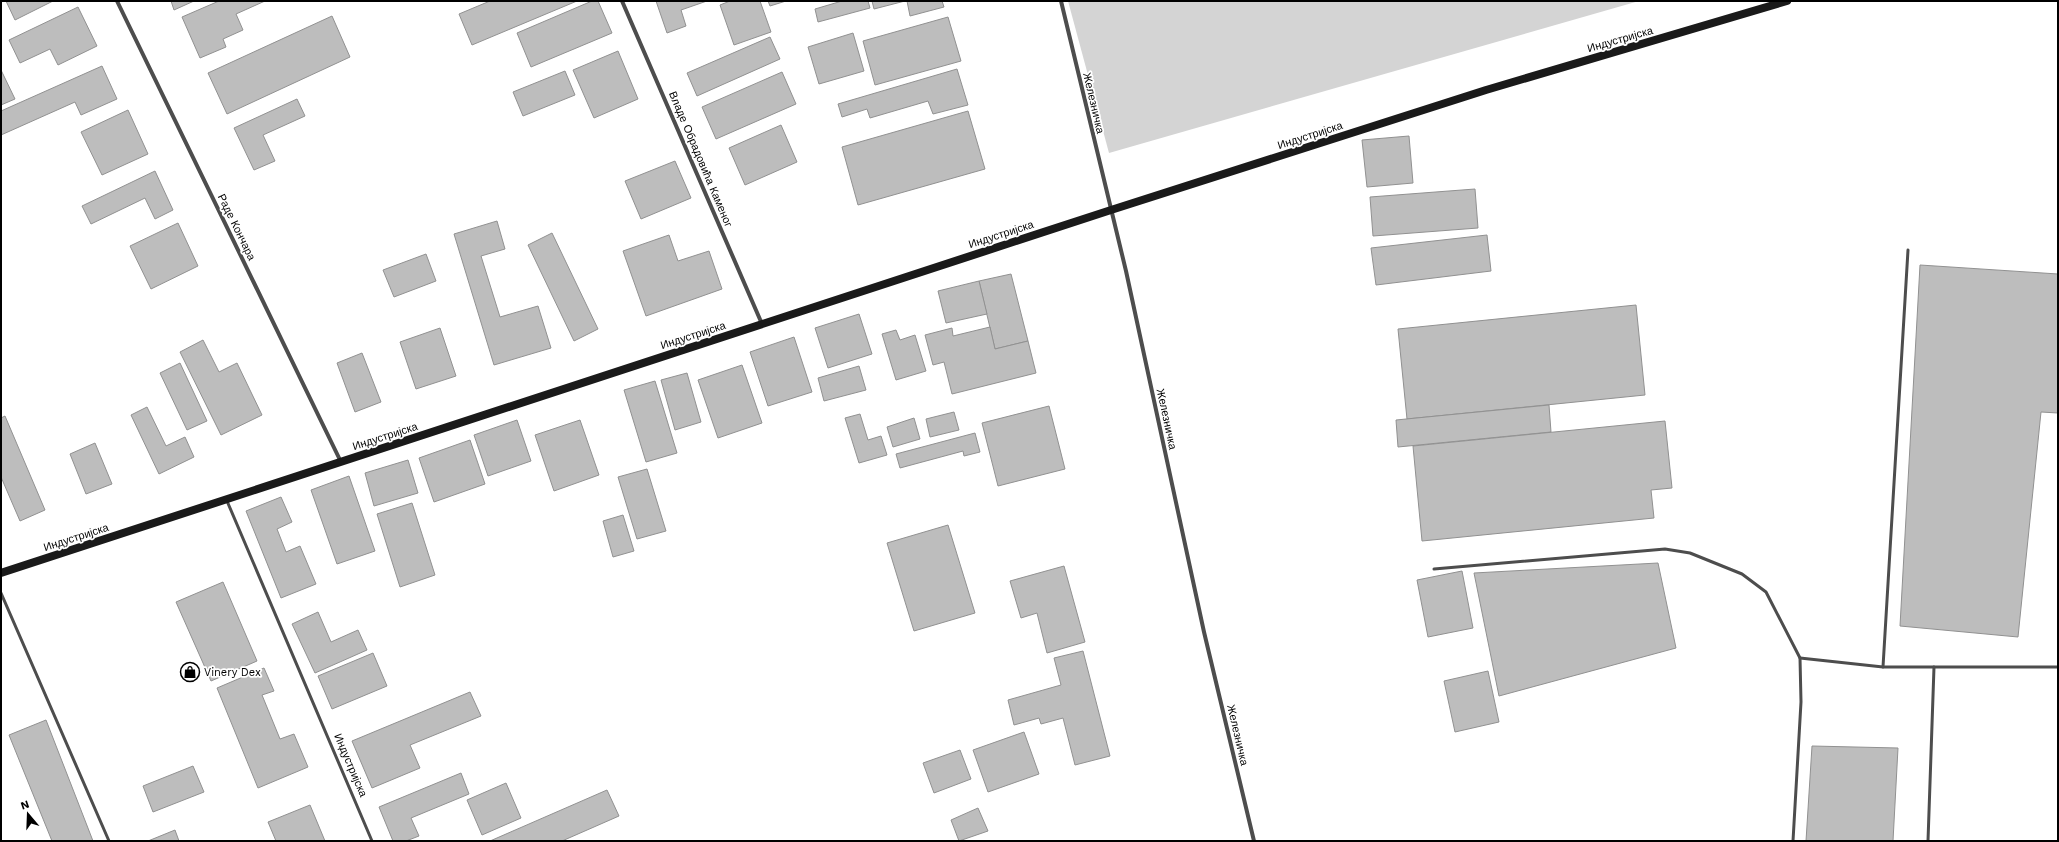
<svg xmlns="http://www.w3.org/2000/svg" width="2059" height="842" viewBox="0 0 2059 842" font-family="'Work Sans',sans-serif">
<rect width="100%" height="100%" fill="#fff"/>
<polygon fill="#d4d4d4" points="1068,1 1639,1 1109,153"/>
<g fill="#bdbdbd" stroke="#919191">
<polygon points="6,1 53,1 15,20"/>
<polygon points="171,1 194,1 174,10"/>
<polygon points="219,1 265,1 236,14 243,30 223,39 226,47 200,58 182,17"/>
<polygon points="490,1 577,1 472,45 459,14"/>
<polygon points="592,1 598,1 612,33 531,67 517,33"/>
<polygon points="656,1 707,1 681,10 686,26 667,33"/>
<polygon points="730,1 760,1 771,32 734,45 720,5"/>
<polygon points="768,1 786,1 770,6"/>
<polygon points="842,1 868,1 870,8 818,22 815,9"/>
<polygon points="872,1 905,1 874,9"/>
<polygon points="907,1 942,1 944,7 910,16"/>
<polygon points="78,7 97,46 58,65 50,49 20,63 9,40"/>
<polygon points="332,16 350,57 227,114 208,73"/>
<polygon points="948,17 961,61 875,85 863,41"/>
<polygon points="853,33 864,71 819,84 808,47"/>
<polygon points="770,37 780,59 697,96 687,73"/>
<polygon points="618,51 638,99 594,118 573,70"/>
<polygon points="102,66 117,99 81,115 75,102 1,135 1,111"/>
<polygon points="957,69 968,105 933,114 928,101 870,118 867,109 842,117 838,104"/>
<polygon points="1,70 15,99 1,105"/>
<polygon points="565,71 575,95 523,116 513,92"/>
<polygon points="782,72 796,104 716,139 702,107"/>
<polygon points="297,99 305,116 263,135 275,161 254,170 234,128"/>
<polygon points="128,110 148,154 102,175 81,132"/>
<polygon points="968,111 985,169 858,205 842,147"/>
<polygon points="781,125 797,162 745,185 729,148"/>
<polygon points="1409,136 1413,183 1367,187 1362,140"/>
<polygon points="675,161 691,198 641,219 625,181"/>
<polygon points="155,171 173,210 155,219 145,198 91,224 82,206"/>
<polygon points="1475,189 1478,228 1373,236 1370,197"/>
<polygon points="497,221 505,249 481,256 500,317 538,306 551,348 494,365 454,234"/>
<polygon points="178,223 198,266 151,289 130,246"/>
<polygon points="552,233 598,329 574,341 528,245"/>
<polygon points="669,235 678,261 709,251 722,289 646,316 623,251"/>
<polygon points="1487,235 1491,271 1376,285 1371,248"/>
<polygon points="426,254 436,281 394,297 383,270"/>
<polygon points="1920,265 2058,274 2058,413 2041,412 2018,637 1900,626"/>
<polygon points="1011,274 1028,341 995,349 979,281"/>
<polygon points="979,281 987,314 946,323 938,291"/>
<polygon points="1636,305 1645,395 1407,419 1398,329"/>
<polygon points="859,314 872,354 828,368 815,328"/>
<polygon points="990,327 995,349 1028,341 1036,373 952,394 944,362 933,365 925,335 952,328 953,336"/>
<polygon points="440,328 456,376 416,389 400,342"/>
<polygon points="896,330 900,340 915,335 926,371 896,380 882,334"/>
<polygon points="794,337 812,392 768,406 750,352"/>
<polygon points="203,340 219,372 237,363 262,415 221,435 180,352"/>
<polygon points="362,353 381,402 355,412 337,363"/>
<polygon points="180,363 207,421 187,430 160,373"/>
<polygon points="742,365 762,423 718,438 698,380"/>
<polygon points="859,366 866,390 824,401 818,378"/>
<polygon points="687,373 701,422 675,430 661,380"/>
<polygon points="655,381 677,453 646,462 624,390"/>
<polygon points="1549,405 1551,432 1398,447 1396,420"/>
<polygon points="1049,406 1065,469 998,486 982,423"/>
<polygon points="147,407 166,446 185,437 194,457 159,474 131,415"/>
<polygon points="954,412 959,430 930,437 926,419"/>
<polygon points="860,414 868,440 881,436 887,455 859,463 845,418"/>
<polygon points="5,416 45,510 20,521 1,477 1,418"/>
<polygon points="914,418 920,439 893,447 887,427"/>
<polygon points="517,420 531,461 488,476 474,435"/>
<polygon points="580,420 599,475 554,491 535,435"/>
<polygon points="1665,421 1672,488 1651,490 1654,518 1422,541 1413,446"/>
<polygon points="975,433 980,452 964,456 963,451 900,468 896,454"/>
<polygon points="470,440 485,484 434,502 419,458"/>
<polygon points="95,443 112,484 86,494 70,454"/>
<polygon points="408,460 418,493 374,506 365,473"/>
<polygon points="647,469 666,531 637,539 618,477"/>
<polygon points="349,476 375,551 337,564 311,490"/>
<polygon points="281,497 292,522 277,529 286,552 300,546 316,584 281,598 246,511"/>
<polygon points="412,503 435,575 400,587 377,514"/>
<polygon points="623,515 634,551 613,557 603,521"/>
<polygon points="948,525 975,613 914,631 887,543"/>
<polygon points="1658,563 1676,648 1499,696 1474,573"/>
<polygon points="1064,566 1085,642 1047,653 1037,613 1021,618 1010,581"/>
<polygon points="1462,571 1473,628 1428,637 1417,580"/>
<polygon points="223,582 257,661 211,681 176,602"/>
<polygon points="318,612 331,642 358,630 367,650 315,673 292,624"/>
<polygon points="1083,651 1110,756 1075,765 1063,718 1041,724 1039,718 1014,725 1008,700 1061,685 1054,658"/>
<polygon points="373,653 387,686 332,709 318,676"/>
<polygon points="264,668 274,691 262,695 280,739 294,734 308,767 258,788 217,688"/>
<polygon points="1488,671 1499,722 1455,732 1444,681"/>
<polygon points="470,692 481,716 410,745 420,768 372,788 352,741"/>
<polygon points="46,720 93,841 52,841 9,735"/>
<polygon points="1024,732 1039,774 988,792 973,750"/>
<polygon points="1812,746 1898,748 1893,841 1806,841"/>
<polygon points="960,750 971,779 934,793 923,763"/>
<polygon points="193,766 204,792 153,812 143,786"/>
<polygon points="461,773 469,794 411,818 419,836 406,841 393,841 379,807"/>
<polygon points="506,783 521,818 482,835 467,800"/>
<polygon points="607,790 619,816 562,841 490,841"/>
<polygon points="310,805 325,841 276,841 268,822"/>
<polygon points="978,808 988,831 959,841 951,820"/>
<polygon points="175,830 179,841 148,841"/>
</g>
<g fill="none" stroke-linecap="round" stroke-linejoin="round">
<g stroke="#4d4d4d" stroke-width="3">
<polyline points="227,501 372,841"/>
<polyline points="1434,569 1665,549 1690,553 1742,574 1766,592 1800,658 1801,702 1793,841"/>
<polyline points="1,593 109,841"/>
<polyline points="1800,658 1883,667 2058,667"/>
<polyline points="1883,667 1908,250"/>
<polyline points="1928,841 1934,667"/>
</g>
<g stroke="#4d4d4d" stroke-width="4">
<polyline points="117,1 341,462"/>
<polyline points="622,1 762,324"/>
<polyline points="1061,1 1126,271 1204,632 1254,841"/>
</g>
<polyline stroke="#1a1a1a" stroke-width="8" points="1,573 1111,210 1486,90 1787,1"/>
</g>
<defs>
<g id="shop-ring" transform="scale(1)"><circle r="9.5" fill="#fff" stroke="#000" stroke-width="1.5"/><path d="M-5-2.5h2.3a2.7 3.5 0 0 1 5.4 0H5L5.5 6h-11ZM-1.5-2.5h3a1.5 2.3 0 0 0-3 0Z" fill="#000"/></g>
</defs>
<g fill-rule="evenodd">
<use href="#shop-ring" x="190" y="672"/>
</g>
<g text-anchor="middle" stroke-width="3.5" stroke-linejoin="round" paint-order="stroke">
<g font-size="11" fill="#000" stroke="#fff">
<text transform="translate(1620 39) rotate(-16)" y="4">Индустријска</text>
<text transform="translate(1094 103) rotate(77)" y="4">Железничка</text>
<text transform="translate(1310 135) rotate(-18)" y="4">Индустријска</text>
<text transform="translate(701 159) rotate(67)" y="4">Владе Обрадовића Каменог</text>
<text transform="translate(237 227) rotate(64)" y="4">Раде Кончара</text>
<text transform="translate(1001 234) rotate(-18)" y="4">Индустријска</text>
<text transform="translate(693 335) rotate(-18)" y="4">Индустријска</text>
<text transform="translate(1167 419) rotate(78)" y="4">Железничка</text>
<text transform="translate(385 436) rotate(-18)" y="4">Индустријска</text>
<text transform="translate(76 537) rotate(-18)" y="4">Индустријска</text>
<text transform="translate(1238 735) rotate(77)" y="4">Железничка</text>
<text transform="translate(351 765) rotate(67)" y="4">Индустријска</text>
</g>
<g font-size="11" fill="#000" stroke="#fff" text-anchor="start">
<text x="204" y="676">Vinery Dex</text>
</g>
</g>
<rect width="2059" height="842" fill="none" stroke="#000000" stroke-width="4"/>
<g transform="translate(28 814) rotate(341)" stroke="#ffffff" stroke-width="3" paint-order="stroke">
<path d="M0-3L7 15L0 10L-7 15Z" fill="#000000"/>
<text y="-6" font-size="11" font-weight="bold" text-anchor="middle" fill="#000000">N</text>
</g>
</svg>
